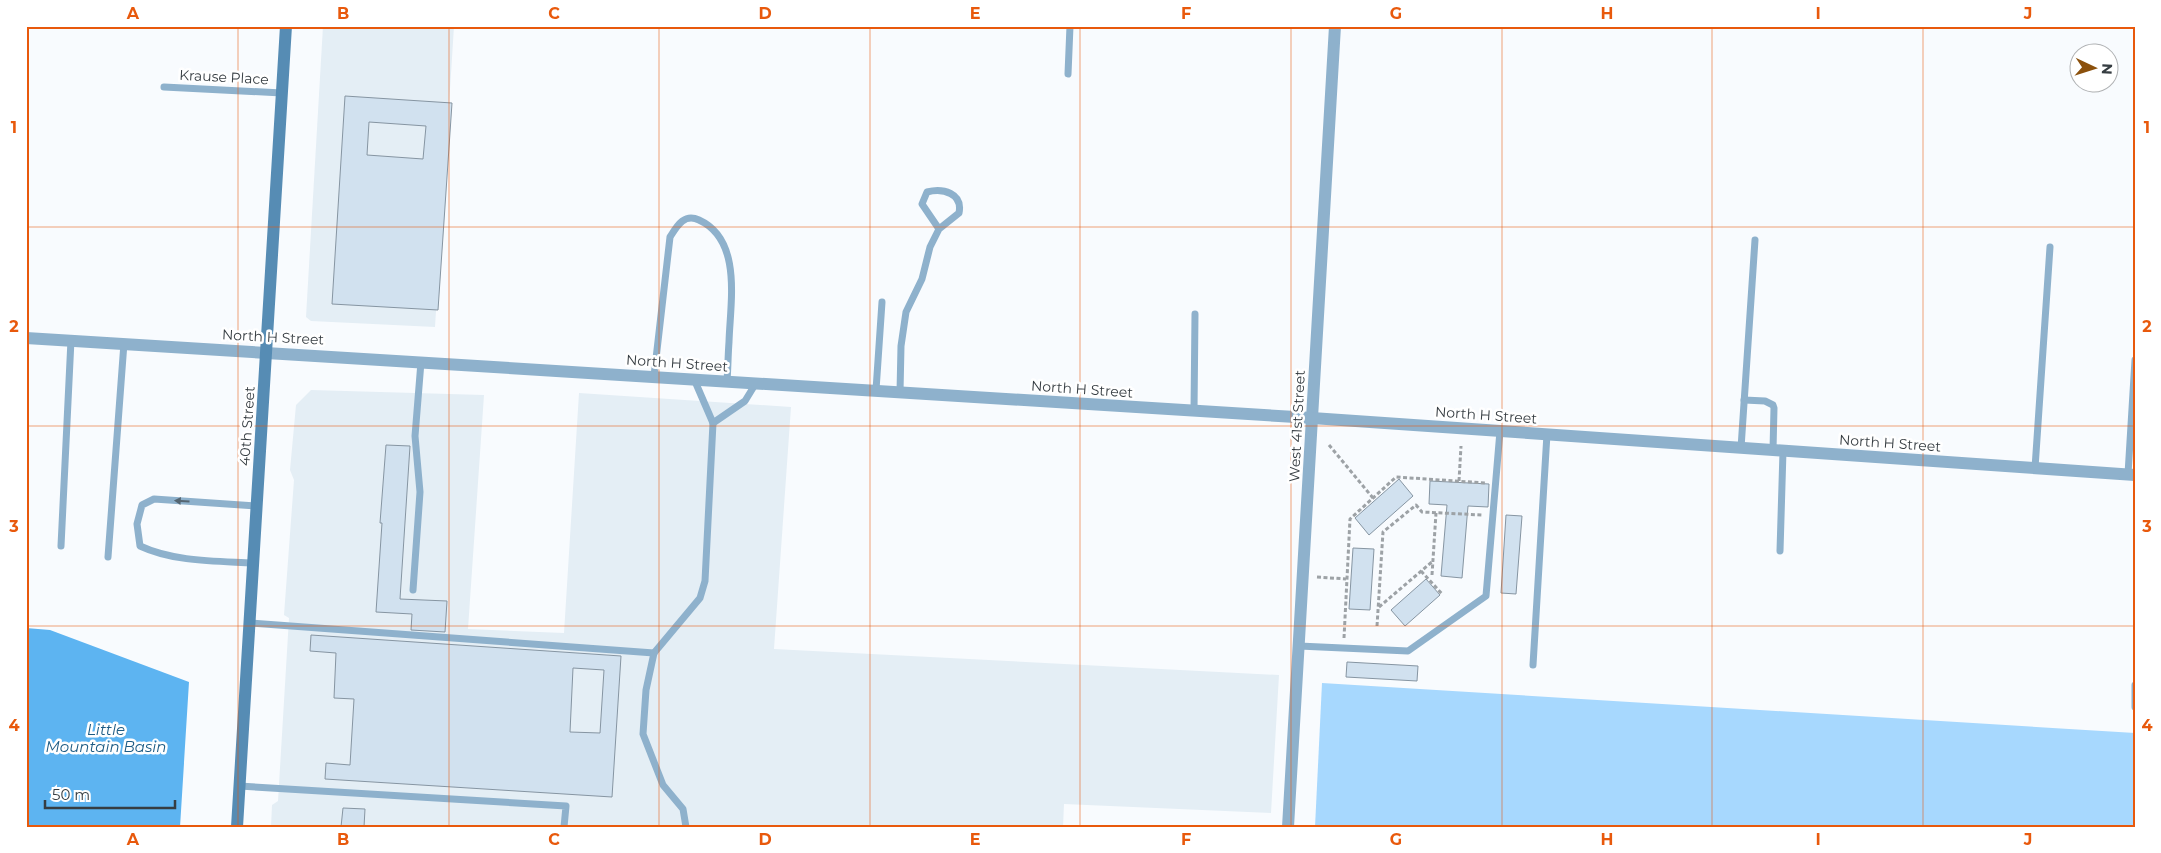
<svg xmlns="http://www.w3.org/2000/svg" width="2161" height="853" viewBox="0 0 2161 853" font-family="Montserrat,sans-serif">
<rect width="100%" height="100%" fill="#f8fbfe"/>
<g fill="#e4eef5">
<polygon points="323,26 454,26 435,327 311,321 306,317"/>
<polygon points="311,390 484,395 468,629 564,633 579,393 791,407 774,649 1279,675 1271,813 1064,804 1063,827 271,827 272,805 278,801 289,618 284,615 294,480 290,470 296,405"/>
</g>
<polygon fill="#a7d8fe" points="1322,683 2135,733 2135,827 1315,827"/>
<polygon fill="#5db4f1" points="26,628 50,630 189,682 180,827 26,827"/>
<g fill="#d1e1ef" stroke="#8695a2" fill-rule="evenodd">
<path d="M345,96L452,103L438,310L332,304ZM369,122L426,126L423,159L367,155Z"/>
<polygon points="386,445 410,446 400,599 447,601 445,632 411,630 412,614 376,612 382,523 380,523"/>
<polygon points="1399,479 1413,496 1369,535 1355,518"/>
<polygon points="1430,481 1489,484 1488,507 1468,506 1462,578 1441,576 1447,505 1429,504"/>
<polygon points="1506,515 1522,516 1516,594 1501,593"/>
<polygon points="1353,548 1374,549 1370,610 1349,609"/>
<polygon points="1426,579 1440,595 1405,626 1391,610"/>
<path d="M311,635L621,656L612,797L325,779L326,763L350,765L354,699L334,698L336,653L310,651ZM573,668L604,670L600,733L570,732Z"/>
<polygon points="1347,662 1418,666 1417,681 1346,677"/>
<polygon points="343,808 365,809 364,827 341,827"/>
</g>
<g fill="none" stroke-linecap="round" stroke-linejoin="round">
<g stroke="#9da2a6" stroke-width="3" stroke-dasharray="4 2.5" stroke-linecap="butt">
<polyline points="1329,445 1373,498"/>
<polyline points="1459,481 1461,446"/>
<polyline points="1421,571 1443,595"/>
<polyline points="1432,575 1436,513"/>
<polyline points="1317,577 1346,579"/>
<polyline points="1379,607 1433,561"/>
<polyline points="1377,626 1383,532 1416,505 1422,512 1482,515"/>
<polyline points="1344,638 1350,519 1396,477 1485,483"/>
</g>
<g stroke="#8eb1cc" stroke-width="7">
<polyline points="1068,74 1070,26"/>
<polyline points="164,87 282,93"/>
<path d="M654,376L670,237C677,226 684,213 699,220C743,240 730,304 729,342C728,355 728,368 727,381"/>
<polyline points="694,379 713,423 745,401 756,383"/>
<polyline points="876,390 882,302"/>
<path d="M900,392L901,346L906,312L922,279L930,247L939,229L959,213C963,193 943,188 927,192L922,204L939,229"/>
<polyline points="1744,400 1765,401 1773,405 1774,408 1773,450"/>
<polyline points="1194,411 1195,314"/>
<polyline points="1741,448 1755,240"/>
<polyline points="2035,468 2050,247"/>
<polyline points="2128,474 2135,360"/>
<polyline points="61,546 71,340"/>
<polyline points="1780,551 1783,451"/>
<polyline points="108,557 124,343"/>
<path d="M253,563C217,561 174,562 140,546L137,524L142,505L154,499L257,506"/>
<polyline points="413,590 420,492 415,436 421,362"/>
<polyline points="250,623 654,653"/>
<polyline points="1299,646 1408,651 1486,596 1500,431"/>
<polyline points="1533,665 1547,434"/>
<polyline points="2135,685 2135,707"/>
<polyline points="239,786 566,806 564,827"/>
<polyline points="686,827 683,809 663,785 643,734 646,690 654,653 700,598 705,581 713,423"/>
</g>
<polyline stroke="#8eb1cc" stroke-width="12" points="1288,827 1335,26"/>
<polyline stroke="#8eb1cc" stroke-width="12" points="26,338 1312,418 2135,475"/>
<polyline stroke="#568cb4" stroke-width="12" points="237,827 286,26"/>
</g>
<defs><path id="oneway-solid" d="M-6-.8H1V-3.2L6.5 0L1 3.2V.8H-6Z" transform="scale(1.25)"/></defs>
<use fill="#556672" href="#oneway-solid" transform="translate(182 501) rotate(-176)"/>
<path fill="none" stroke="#e8590c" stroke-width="1" stroke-opacity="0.55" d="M238,26V827M449,26V827M659,26V827M870,26V827M1080,26V827M1291,26V827M1502,26V827M1712,26V827M1923,26V827M26,227H2135M26,426H2135M26,626H2135"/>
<g text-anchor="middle" stroke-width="5" stroke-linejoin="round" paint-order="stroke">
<g font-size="14" fill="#363d42" stroke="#fff">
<text transform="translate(224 77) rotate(3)" y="5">Krause Place</text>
<text transform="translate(273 337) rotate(3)" y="5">North H Street</text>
<text transform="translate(677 363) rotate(4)" y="5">North H Street</text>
<text transform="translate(1082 389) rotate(4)" y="5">North H Street</text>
<text transform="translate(1486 415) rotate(4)" y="5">North H Street</text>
<text transform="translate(247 426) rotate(-86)" y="5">40th Street</text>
<text transform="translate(1297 426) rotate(-87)" y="5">West 41st Street</text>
<text transform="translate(1890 443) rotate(4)" y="5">North H Street</text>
</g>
<g font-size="15" font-style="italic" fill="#1c5b84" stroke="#fff">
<text x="106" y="735">Little<tspan x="106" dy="17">Mountain Basin</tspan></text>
</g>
</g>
<rect width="2161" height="853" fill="none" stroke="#ffffff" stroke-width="55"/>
<g transform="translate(2094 68) rotate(94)"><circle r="24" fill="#ffffff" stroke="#afb1b3"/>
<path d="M0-4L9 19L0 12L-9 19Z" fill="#8b500c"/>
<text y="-8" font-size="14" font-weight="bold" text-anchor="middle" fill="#363d42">N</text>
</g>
<path d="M45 800v8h130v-8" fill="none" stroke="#363d42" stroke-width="2.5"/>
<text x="52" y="800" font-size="15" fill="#363d42" stroke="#ffffff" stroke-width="4" paint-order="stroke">50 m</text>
<rect x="28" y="28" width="2106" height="798" fill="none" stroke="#e8590c" stroke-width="2"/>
<g font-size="16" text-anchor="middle" font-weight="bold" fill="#e8590c">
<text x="133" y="19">A</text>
<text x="343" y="19">B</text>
<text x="554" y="19">C</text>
<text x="765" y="19">D</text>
<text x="975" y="19">E</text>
<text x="1186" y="19">F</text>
<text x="1396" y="19">G</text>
<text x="1607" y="19">H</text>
<text x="1818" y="19">I</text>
<text x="2028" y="19">J</text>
<text x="14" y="133">1</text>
<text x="2147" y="133">1</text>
<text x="14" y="332">2</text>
<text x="2147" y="332">2</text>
<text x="14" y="532">3</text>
<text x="2147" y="532">3</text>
<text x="14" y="731">4</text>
<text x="2147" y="731">4</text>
<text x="133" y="845">A</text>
<text x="343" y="845">B</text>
<text x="554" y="845">C</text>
<text x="765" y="845">D</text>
<text x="975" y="845">E</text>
<text x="1186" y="845">F</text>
<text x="1396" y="845">G</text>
<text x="1607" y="845">H</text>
<text x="1818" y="845">I</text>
<text x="2028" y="845">J</text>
</g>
</svg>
